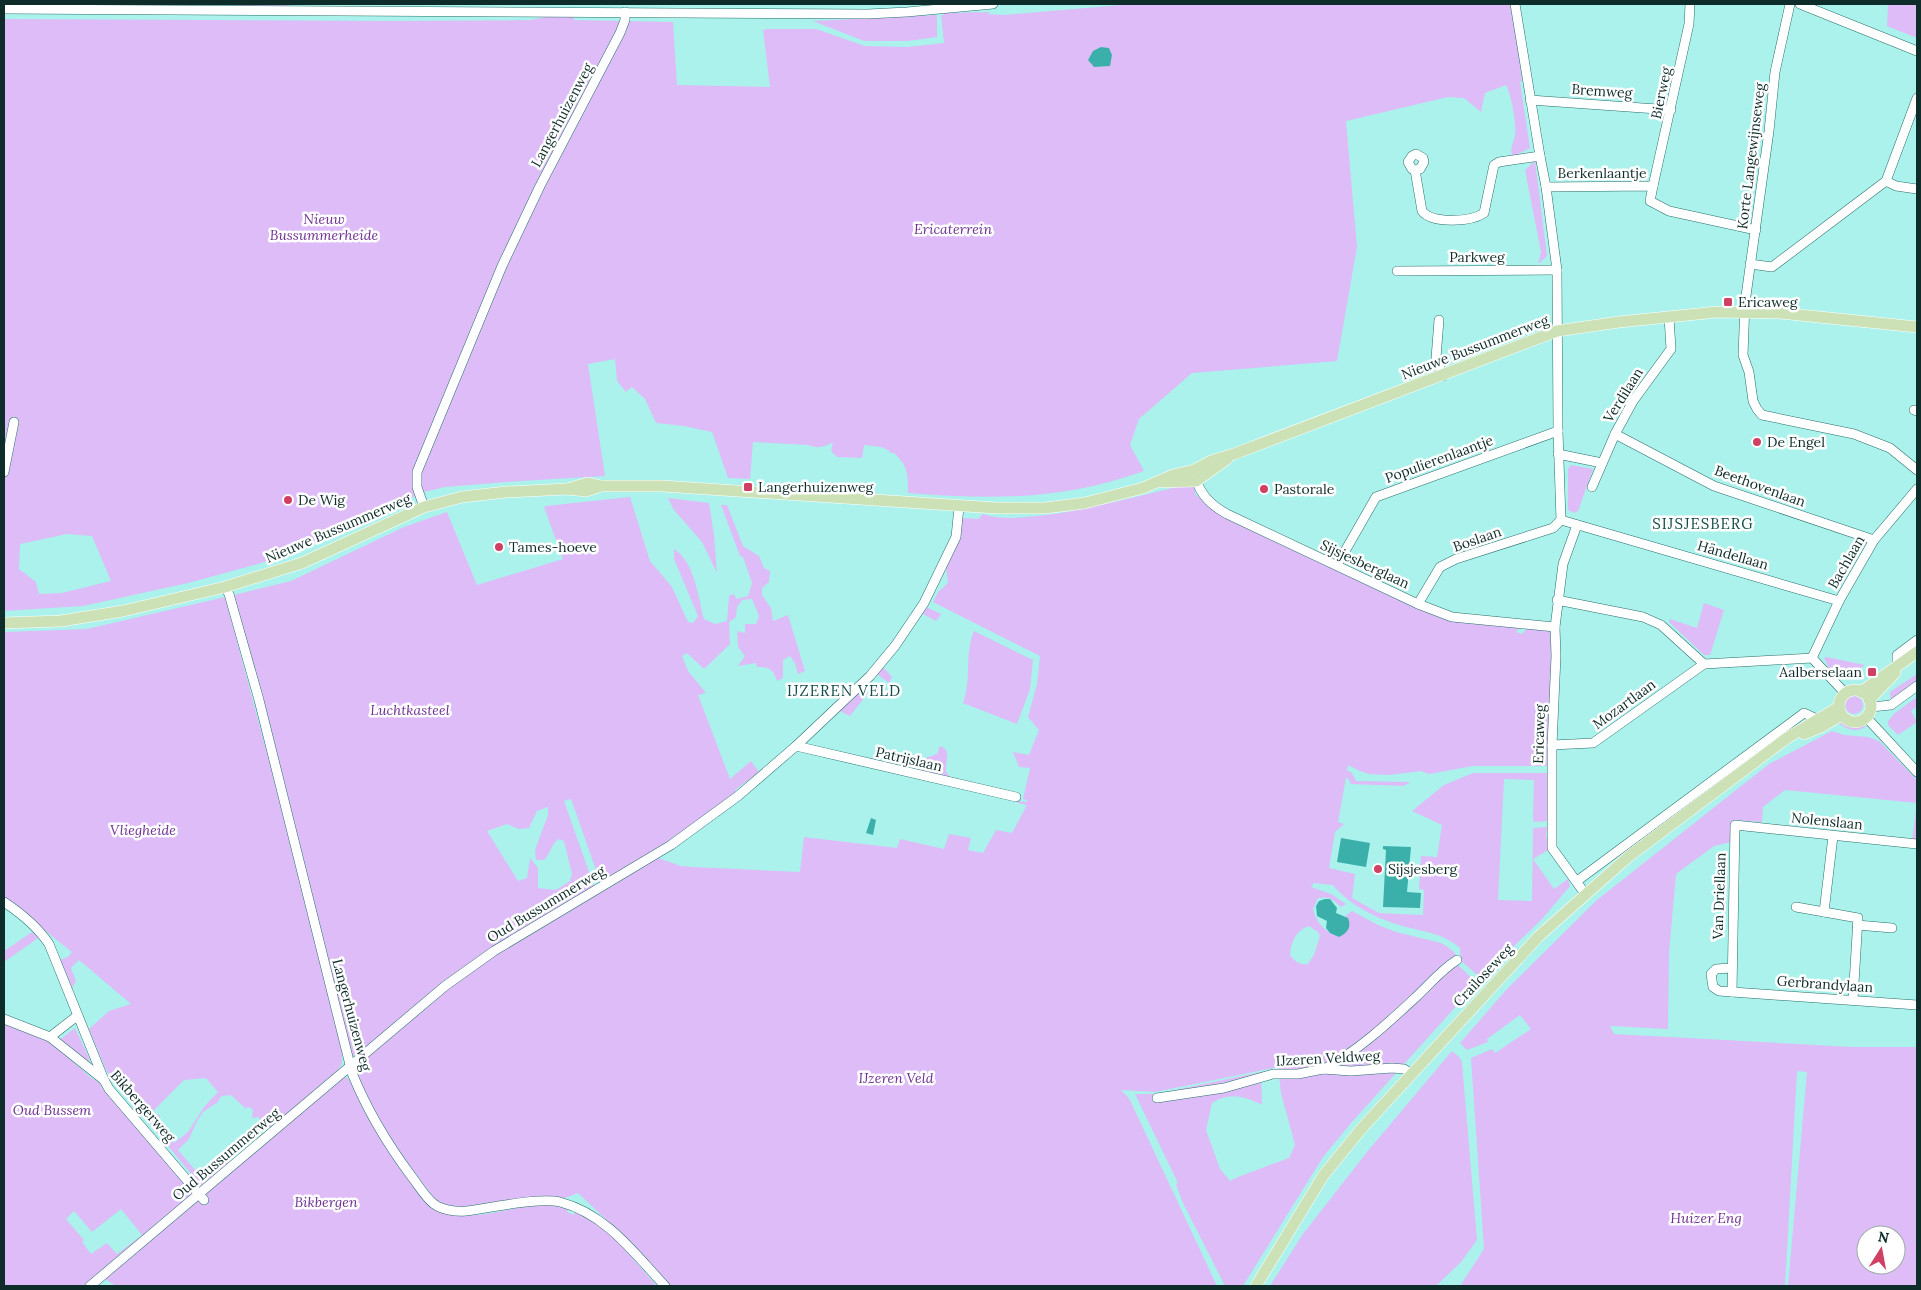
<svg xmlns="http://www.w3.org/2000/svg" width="1921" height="1290" viewBox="0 0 1921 1290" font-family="Lora,serif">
<rect width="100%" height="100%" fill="#abf2ed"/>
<g fill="#ddbcf7" fill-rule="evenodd">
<polygon points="51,4 165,4 167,11 49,8"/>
<polygon points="234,4 289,4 290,15 234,13"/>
<path d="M1133,4H1514L1522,81L1520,82L1530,148L1512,157C1510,145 1513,146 1515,135C1517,125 1511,93 1506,85L1485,93L1481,112L1464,98L1448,97L1346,121L1357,247L1337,361L1192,373L1139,419L1130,445L1144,471C1064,500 991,500 908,493C908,474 908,466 894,453H890V451L881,447L864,445L862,458L837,457L831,451L833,442C825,447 817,449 808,445L753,442L750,479L728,478L712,432L684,426L656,423L645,399L632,387L626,392L617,381L615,359L588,364L605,476L521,481L445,487L424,492L307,547L258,564L188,583L83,606L4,611V19L387,21L531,20L545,17H574V20L673,22L677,85L770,87L763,30L768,29H816L865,46L907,47L944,43L941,15H944V13L991,12L987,14L1003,15ZM67,534L92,536L111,581L62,593L39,594L36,582L19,569L20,544Z"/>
<polygon points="1877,4 1917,4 1917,38 1887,26 1888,5"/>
<polygon points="937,15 937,37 908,41 864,41 813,21"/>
<polygon points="1535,161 1547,256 1538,264 1541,252 1525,170"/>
<polygon points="1571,465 1593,469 1578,511 1574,513 1568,510 1568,469"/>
<path d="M1181,486L1194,487L1196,495L1216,512L1453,619L1520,627L1516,632L1522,634L1528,627L1553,630L1548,766H1473L1429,774L1421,771L1389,775L1369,774L1360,771L1348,765L1347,770L1352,773L1356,781L1410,782L1404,786L1351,784L1348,778H1346L1338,822L1344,824L1335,832L1329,868L1355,874L1352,898L1379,913L1423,915L1424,890L1419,889L1421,856L1437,857L1442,825L1412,811L1444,785L1473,773H1547V821L1534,822L1533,818L1534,780L1504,779L1498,900L1532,901L1533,828L1547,827L1546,836L1550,849L1533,859L1554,889L1568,879L1570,886L1542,919L1481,978L1461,961L1460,948C1442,932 1422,932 1399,925C1376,918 1348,904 1333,885L1314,883L1311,887L1331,894L1346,904L1341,907C1333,899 1329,896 1318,898L1313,909C1316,921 1322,929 1334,935L1348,918L1345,916L1352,911L1378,925L1396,932L1441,943L1448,947L1455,953L1458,965L1477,983L1352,1122L1323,1157L1243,1286H1225L1182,1201L1176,1184L1178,1183L1135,1094H1156L1261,1072L1262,1105C1245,1096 1229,1092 1212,1103L1206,1130L1220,1169L1230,1181L1238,1177L1289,1158L1295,1145L1281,1093L1278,1067L1155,1092L1121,1090L1129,1098L1217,1286H668L615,1228L578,1193L565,1198H535L463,1208L440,1204L432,1196L377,1121L354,1069L377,1046L435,996L495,953L658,858L681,866L694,867L800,872L804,837L897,848L900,839L944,849L949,834L971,838L968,850L983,853L996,830L1012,833L1026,807V805L1018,803V801L1027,802V800L1023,799L1030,768L1019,767L1013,752L1029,755L1039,730L1028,717L1037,684L1040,656L933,602L938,592L948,583L946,568L961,521L963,518L978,519L983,514C1003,520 1016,518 1037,516C1086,511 1133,497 1181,486ZM1309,926L1318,932L1320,936L1314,955L1308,964C1300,965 1295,962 1290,955C1291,942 1296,930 1309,926Z"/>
<path d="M630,497L650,561L672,587L688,622L693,623L698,616L674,559V549C695,562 698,597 704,619L715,624L727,621L729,596L734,594L736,599L748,596L752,583L743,557L740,556L721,505H727L743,546L759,556L764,568L770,571L769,582L762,588V595L771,608L773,621L788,615L805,671L798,674L795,663L790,656L783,660V678L777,681C773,669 770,667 757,667L756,663L738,666L745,656L738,647L737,631L745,633V624H756L759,616L752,599L742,600L737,607L736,617L729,622L730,644L704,669L687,653L682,656L688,671L706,693L698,695L730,779L751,761L759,772L735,790L738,799L602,887L571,799L564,801L594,886L559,908L356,1056L352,1055L234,595L291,581L404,527L447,512L477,585L563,559L544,507L546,506ZM548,807V815L535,850L536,860H544C551,853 551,844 559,839L564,841L572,874L570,881L556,890L538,888V868L530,858L527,878L518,881L487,831L507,824L519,829L529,828L537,811Z"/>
<polygon points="668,498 709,503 714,535 717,573 702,542 674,510"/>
<polygon points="225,597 272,772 342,1052 342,1063 338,1071 279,1120 271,1125 272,1127 269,1128 258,1117 252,1118 253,1110 249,1107 245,1108 231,1095 221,1096 218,1102 203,1112 197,1121 189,1139 178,1150 195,1170 207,1166 222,1154 232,1163 201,1186 150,1124 157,1115 160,1115 157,1124 174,1143 188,1132 204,1107 218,1092 206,1078 184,1080 145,1119 114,1082 106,1070 89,1029 109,1011 131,1004 79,960 71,968 76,981 72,988 60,960 68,957 72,952 4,898 4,632 87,629"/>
<polygon points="1704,603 1724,610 1710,655 1704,655 1669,622 1670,619 1697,628"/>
<polygon points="926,607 941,614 936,621 923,614"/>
<path d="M974,631L1033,660L1030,689L1017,724L963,703C972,679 964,655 974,631Z"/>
<polygon points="1826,657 1865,665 1851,674 1838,676 1829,668 1824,658"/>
<polygon points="883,667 892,677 889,683 877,674"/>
<polygon points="1917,674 1917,685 1891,703 1890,692"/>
<polygon points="863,685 868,693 850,716 840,711"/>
<circle cx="1854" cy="705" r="9"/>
<polygon points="1917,697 1917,706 1911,711 1917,722 1898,735 1888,725 1888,721 1895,713"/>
<path d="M1837,722L1867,726C1856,733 1847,730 1837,722Z"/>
<path d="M1832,731L1844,735L1868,737L1879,741L1917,780V840H1912L1917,803L1785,790L1763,807L1762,822L1732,820L1731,842L1714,846L1676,874L1669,953L1668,1029L1610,1026L1614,1034L1852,1047H1917V1286H1788L1807,1072L1797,1071L1785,1286H1460L1484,1249L1471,1058L1492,1049L1495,1053L1531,1029L1520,1015L1487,1039L1488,1042L1467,1050L1460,1043L1507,989L1597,900L1769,764ZM1866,1235H1896V1265H1866Z"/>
<path d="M940,746C952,750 945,762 946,772L952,779L916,775L922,759L937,754Z"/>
<polygon points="32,932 38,938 4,962 4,951"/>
<path d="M4,1022L51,1042L90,1077L101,1084V1087L153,1143L192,1194L174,1211L302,1113V1112L345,1076L350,1081L362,1103L433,1207C443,1210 454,1215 464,1215C499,1217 534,1197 569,1208L567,1212L574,1215L575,1211L581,1212L613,1236L657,1286H116L97,1274L83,1286H4ZM121,1209L142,1235L117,1254L107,1243L91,1254L82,1242L84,1240L66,1219L74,1211L92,1232Z"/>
<polygon points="75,1028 90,1060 85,1062 58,1041"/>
<polygon points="1452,1051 1460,1058 1462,1063 1477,1240 1461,1262 1436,1286 1270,1286 1303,1234 1367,1152"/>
</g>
<g fill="#3bb0aa">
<polygon points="1101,47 1109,48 1112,55 1110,66 1094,67 1088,60 1093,51"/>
<polygon points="871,818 876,820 873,835 866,833"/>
<polygon points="1341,838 1370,843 1366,867 1337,862"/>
<polygon points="1383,846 1411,847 1407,892 1421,893 1420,908 1383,907 1386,850 1383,849"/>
<path d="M1325,899H1330L1337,908L1336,913L1348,918C1352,928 1347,933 1339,937L1330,933L1326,928L1327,921L1317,916L1316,906L1319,901Z"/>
</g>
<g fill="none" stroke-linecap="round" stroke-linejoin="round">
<g stroke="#276f6b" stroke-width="10">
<g id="minor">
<polyline points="1515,4 1540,156 1546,187 1557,270 1558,431 1561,520"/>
<polyline points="1790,4 1775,72 1769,131 1745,303 1743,355 1749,372 1753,401 1757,409 1762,415 1854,434 1890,448 1917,470"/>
<polyline points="1800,4 1917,51"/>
<polyline points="4,9 868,14 907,12 993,4"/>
<polyline points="1530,100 1671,110"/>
<path d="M1415,170L1420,169L1424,162L1423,158L1416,154L1412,156L1408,162L1412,169L1415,170L1422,211C1432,224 1471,222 1484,213L1494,165L1499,162L1540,156"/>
<polyline points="1886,181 1896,186 1917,189"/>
<polyline points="1653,186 1689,24 1690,4"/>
<polyline points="1546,187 1653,186 1650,201 1669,211 1756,230"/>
<polyline points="1750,264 1772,267 1886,181 1917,98"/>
<polyline points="1397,271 1557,270"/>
<polyline points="1439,320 1436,358 1443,376"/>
<polyline points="1914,410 1917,411"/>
<polyline points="1615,434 1714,486 1874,540"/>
<polyline points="1558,454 1602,463"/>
<polyline points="4,472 14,422"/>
<path d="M1195,476C1200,495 1211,505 1227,514L1418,604L1452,617L1555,627"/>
<polyline points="1592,487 1615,434 1633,401 1671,349 1669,317"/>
<polyline points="424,507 417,487 417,472 502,266 540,186 620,33 625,20 625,12"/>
<polyline points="1561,520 1839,601"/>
<polyline points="1577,525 1563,564 1555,627 1556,656 1552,745 1552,848 1586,895"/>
<polyline points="1337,565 1376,497 1558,431"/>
<path d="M225,587L229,594L259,700L352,1073C367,1110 388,1145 412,1177C419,1186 425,1197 434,1204C442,1210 456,1212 466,1211C490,1208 540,1197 560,1202C606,1214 634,1253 665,1286"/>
<polyline points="1557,600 1643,617 1661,625 1704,664 1812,658 1845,693"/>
<polyline points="1418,604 1440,567 1456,559 1553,528 1561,520"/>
<polyline points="1812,658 1839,601 1874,540 1917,489"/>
<polyline points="1897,666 1897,655 1917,640"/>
<polyline points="1871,707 1891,705 1917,686"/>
<polyline points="1866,717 1917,772"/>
<polyline points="1552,745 1593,743 1704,664"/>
<polyline points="796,746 1016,797"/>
<polyline points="1577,881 1804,713 1817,719 1820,724"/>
<path d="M4,902C22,914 37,926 49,944L104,1080"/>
<polyline points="1796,907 1858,918 1853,1000"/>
<polyline points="1824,912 1833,836"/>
<polyline points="1857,925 1892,928"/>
<polyline points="1731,968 1716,969 1711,974 1713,987 1719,991 1732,992 1735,825 1917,844"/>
<polyline points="1732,992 1917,1005"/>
<polyline points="4,1019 50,1037 104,1080 109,1089 204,1200"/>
<polyline points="50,1037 77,1016"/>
<path d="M1324,1069C1358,1051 1388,1023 1416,997C1430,984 1441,970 1457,960"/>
<polyline points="1157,1098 1224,1088 1273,1074 1298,1074 1323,1069 1351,1071 1392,1068 1404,1069 1412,1074"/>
<polyline points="90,1286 445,986 494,951 671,845 738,796 796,746 870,676 895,646 924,603 956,537 959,507"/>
</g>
</g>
<g stroke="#fff" stroke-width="12">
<g id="major">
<polyline points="1163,482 1196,481 1227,459"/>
<polyline points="567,489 588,483 601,486 662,486 996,508 1045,508 1085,503 1143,488 1173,475 1194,470 1211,461 1234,454 1557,331 1619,322 1717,312 1780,313 1917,327"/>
<polyline points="4,623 61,621 123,611 225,587 302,563 424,507 462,497 506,492 567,489 586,491 601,486"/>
<circle cx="1855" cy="706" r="16"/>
<polyline points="1861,692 1917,652"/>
<polyline points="1869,700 1895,673"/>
<polyline points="1804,734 1821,727 1841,715"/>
<polyline points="1256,1286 1323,1176 1362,1128 1539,936 1628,857 1787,738 1839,707"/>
</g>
</g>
<use href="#minor" stroke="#fff" stroke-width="9"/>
<use href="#major" stroke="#cce2b6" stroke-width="11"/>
</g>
<g fill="#cf4063" stroke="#fff" stroke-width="2">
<rect x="1723" y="297" width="10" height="10" rx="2.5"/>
<circle cx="1757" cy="442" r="5"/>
<rect x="743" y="482" width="10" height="10" rx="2.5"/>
<circle cx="1264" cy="489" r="5"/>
<circle cx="288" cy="500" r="5"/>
<circle cx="499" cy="547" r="5"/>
<rect x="1867" y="667" width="10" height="10" rx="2.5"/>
<circle cx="1378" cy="869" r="5"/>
</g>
<g text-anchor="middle" stroke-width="5" stroke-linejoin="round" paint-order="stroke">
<g font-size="14" fill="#0e2c2a" stroke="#fff">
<text transform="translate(1602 91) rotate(4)" y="5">Bremweg</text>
<text transform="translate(1661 93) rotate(-78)" y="5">Bierweg</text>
<text transform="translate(562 115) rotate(-62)" y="5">Langerhuizenweg</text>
<text transform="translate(1751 156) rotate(-83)" y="5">Korte Langewijnseweg</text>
<text x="1602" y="178">Berkenlaantje</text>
<text x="1477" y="262">Parkweg</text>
<text transform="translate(1475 347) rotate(-21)" y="5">Nieuwe Bussummerweg</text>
<text transform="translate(1623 395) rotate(-58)" y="5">Verdilaan</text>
<text transform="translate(1439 459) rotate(-20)" y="5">Populierenlaantje</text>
<text transform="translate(1760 486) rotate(20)" y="5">Beethovenlaan</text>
<text transform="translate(338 528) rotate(-23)" y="5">Nieuwe Bussummerweg</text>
<text transform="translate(1477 539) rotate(-19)" y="5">Boslaan</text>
<text transform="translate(1733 555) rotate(16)" y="5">Händellaan</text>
<text transform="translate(1846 562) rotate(-60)" y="5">Bachlaan</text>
<text transform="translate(1365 564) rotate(25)" y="5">Sijsjesberglaan</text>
<text transform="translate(1624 704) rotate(-36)" y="5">Mozartlaan</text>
<text transform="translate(1539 734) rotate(-88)" y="5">Ericaweg</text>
<text transform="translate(909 759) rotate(13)" y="5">Patrijslaan</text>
<text transform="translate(1827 821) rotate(6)" y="5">Nolenslaan</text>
<text transform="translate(1719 896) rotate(-88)" y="5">Van Driellaan</text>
<text transform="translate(546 904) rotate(-31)" y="5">Oud Bussummerweg</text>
<text transform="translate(1483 975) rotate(-47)" y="5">Crailoseweg</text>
<text transform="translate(1825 984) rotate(4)" y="5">Gerbrandylaan</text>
<text transform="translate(352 1015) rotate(75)" y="5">Langerhuizenweg</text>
<text transform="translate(1328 1058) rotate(-3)" y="5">IJzeren Veldweg</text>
<text transform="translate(143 1106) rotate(49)" y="5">Bikbergerweg</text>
<text transform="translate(226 1154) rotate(-40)" y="5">Oud Bussummerweg</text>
</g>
<g font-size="14" font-style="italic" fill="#6e3192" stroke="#fff">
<text x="324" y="224">Nieuw<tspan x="324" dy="16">Bussummerheide</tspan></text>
<text x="953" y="234">Ericaterrein</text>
<text x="410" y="715">Luchtkasteel</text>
<text x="143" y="835">Vliegheide</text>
<text x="896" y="1083">IJzeren Veld</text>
<text x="52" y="1115">Oud Bussem</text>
<text x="326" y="1207">Bikbergen</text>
<text x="1706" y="1223">Huizer Eng</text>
</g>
<g font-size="14" fill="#0e2c2a" stroke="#fff" text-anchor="start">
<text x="1738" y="307">Ericaweg</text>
<text x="1767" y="447">De Engel</text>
<text x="758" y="492">Langerhuizenweg</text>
<text x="1274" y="494">Pastorale</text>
<text x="298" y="505">De Wig</text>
<text x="509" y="552">Tames-hoeve</text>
<text x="1862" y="677" text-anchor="end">Aalberselaan</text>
<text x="1388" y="874">Sijsjesberg</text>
</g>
<g font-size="15" letter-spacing="1" fill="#134b49" stroke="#fff">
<text x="1703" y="529">SIJSJESBERG</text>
<text x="844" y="696">IJZEREN VELD</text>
</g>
</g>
<rect width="1921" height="1290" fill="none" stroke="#0e2c2a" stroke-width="10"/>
<g transform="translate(1881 1250) rotate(11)"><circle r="24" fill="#ffffff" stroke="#9fabaa"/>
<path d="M0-4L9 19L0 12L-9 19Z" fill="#cf4063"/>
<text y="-8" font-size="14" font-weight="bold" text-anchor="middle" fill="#0e2c2a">N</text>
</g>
</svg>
